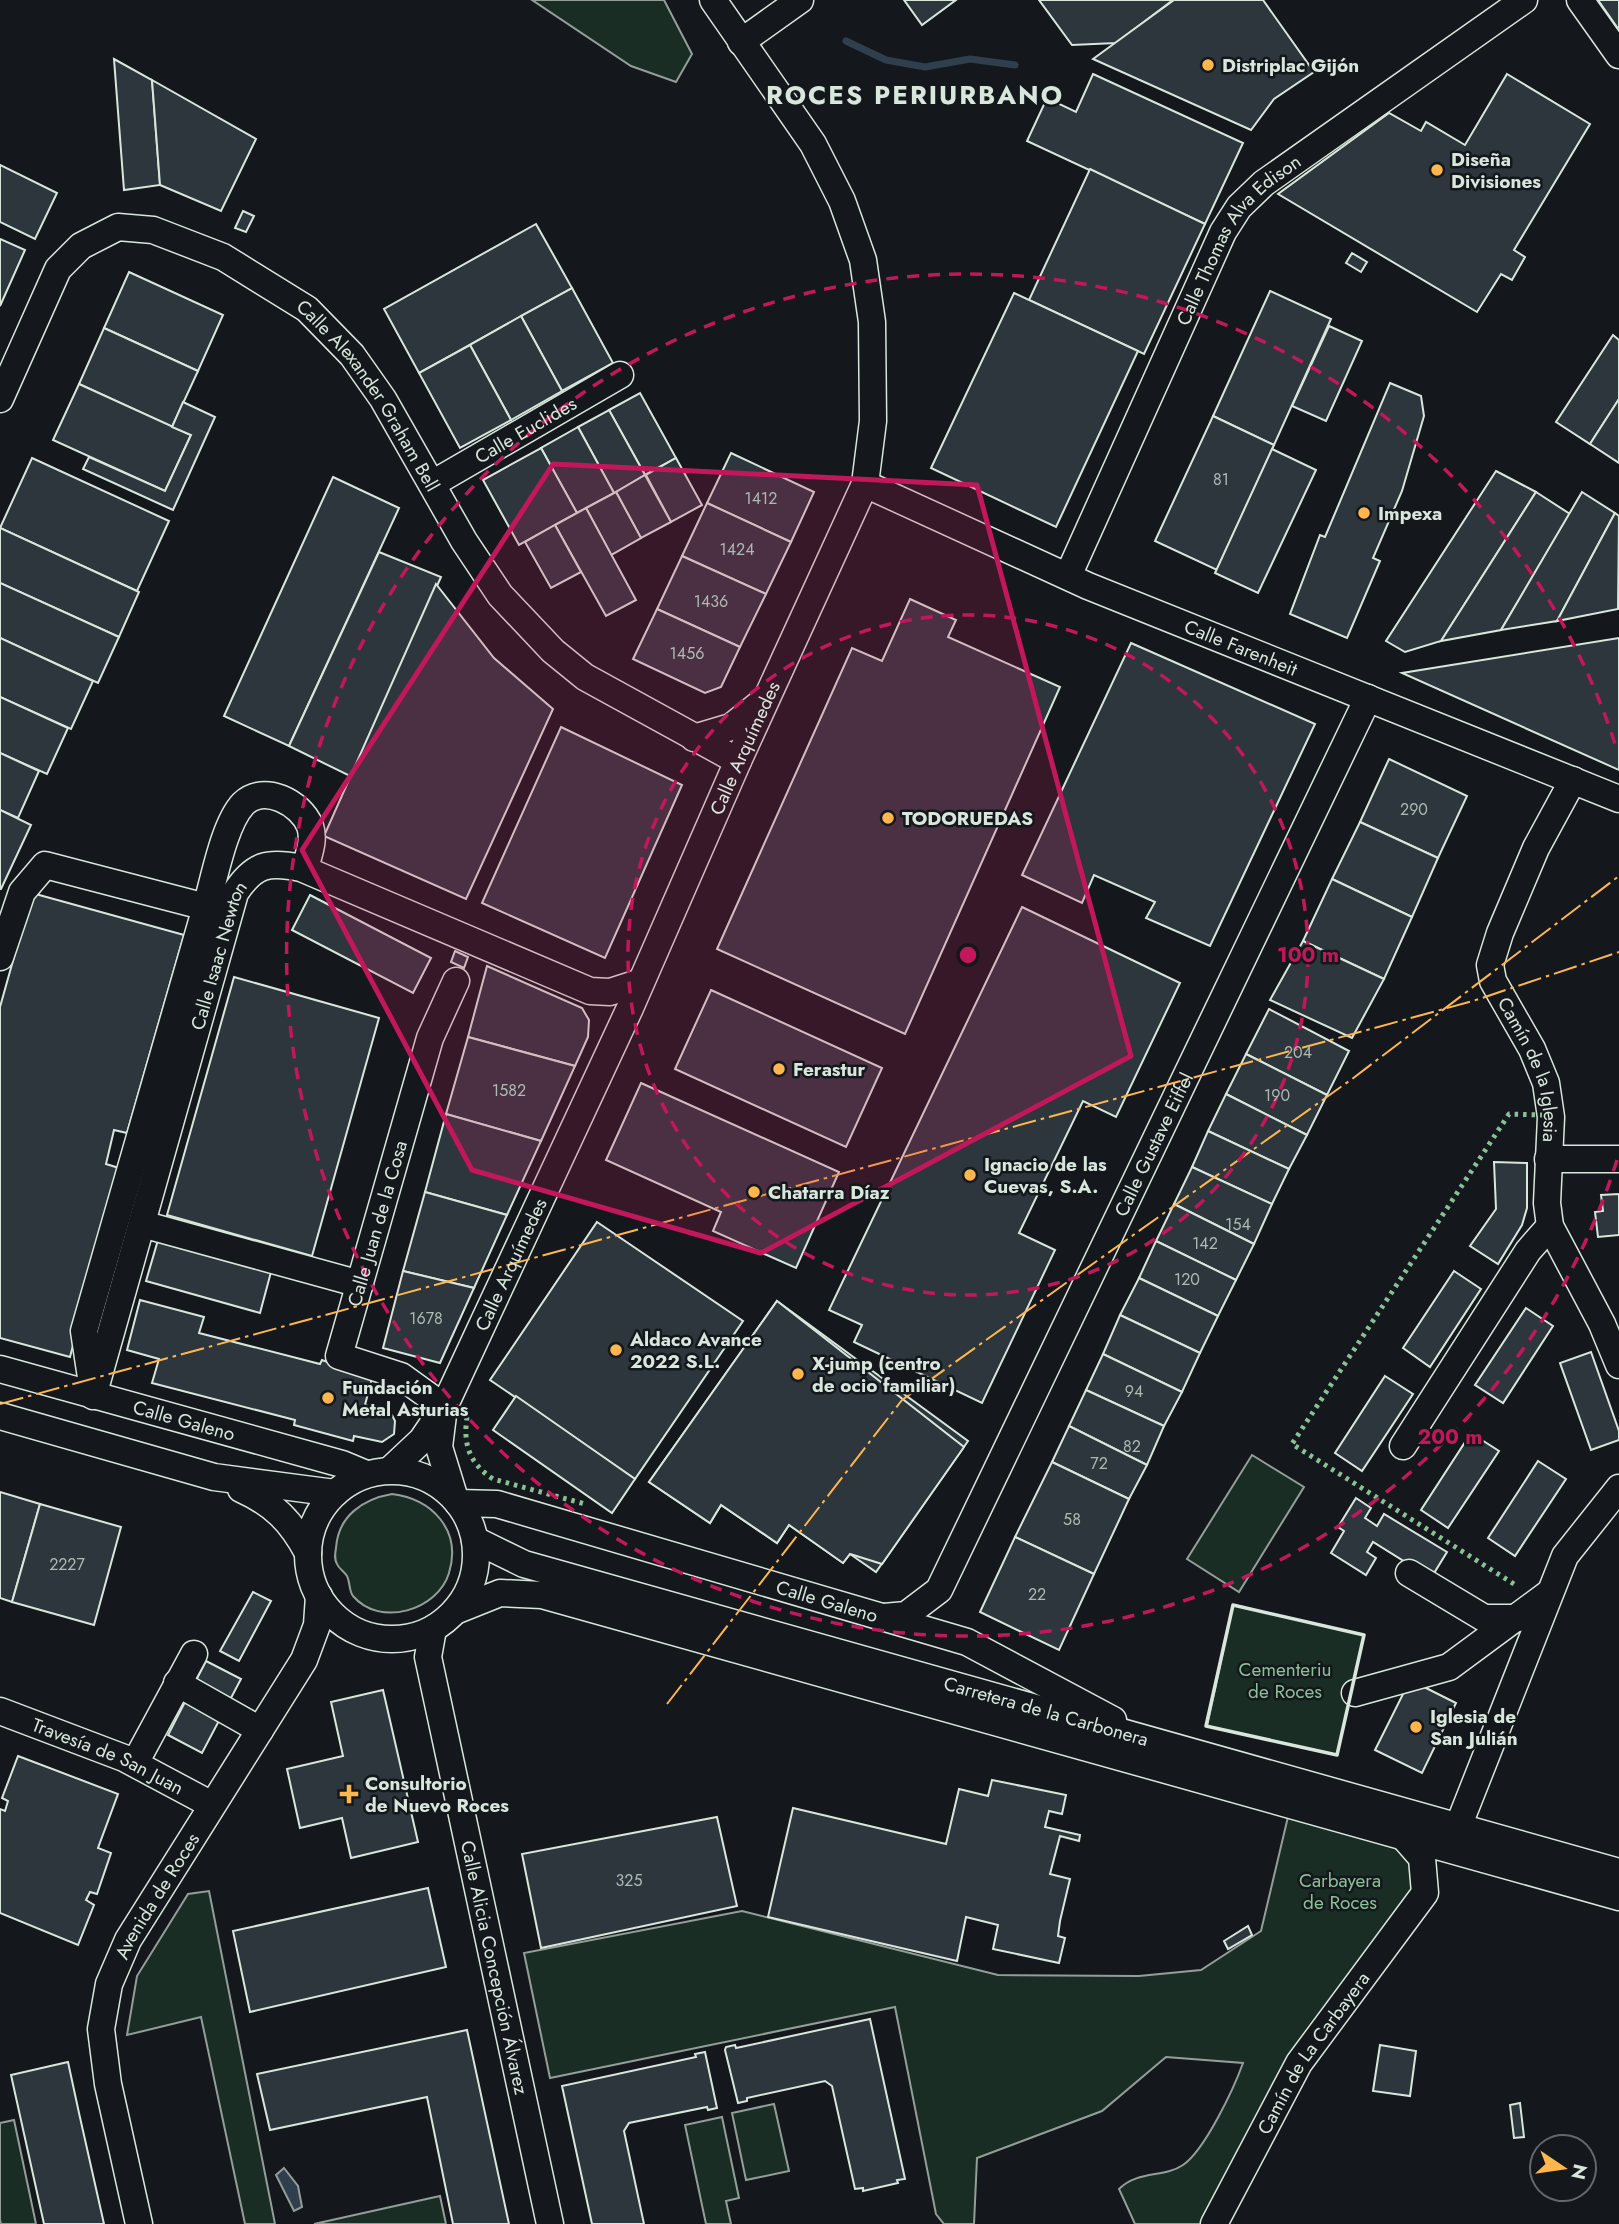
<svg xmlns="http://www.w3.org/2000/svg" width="1619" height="2224" viewBox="0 0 1619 2224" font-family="Jost,sans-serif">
<rect width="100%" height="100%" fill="#14181c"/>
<g fill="#1a2d24" stroke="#939e99" stroke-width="2">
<polygon points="532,0 664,0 692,54 676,82 631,66"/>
<polygon points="1252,1455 1304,1487 1239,1592 1187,1559"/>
<path d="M392,1494C432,1499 462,1530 449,1573C438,1610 380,1628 353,1596C349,1591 350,1582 347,1576C344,1571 339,1569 337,1564C334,1559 335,1554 336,1548C338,1516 363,1499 392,1494Z"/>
<polygon points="1233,1605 1364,1635 1337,1755 1207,1726"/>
<path d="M1291,1804L1402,1835L1426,1878L1365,1971L1214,2224H1135L1119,2189C1138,2170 1164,2178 1183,2165C1205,2150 1234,2088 1243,2063L1166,2057L1102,2111L977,2158L974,2224H944L936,2214L895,2007L550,2078L524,1953L742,1911L998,1975L1139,1976L1201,1970L1261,1931Z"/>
<polygon points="209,1891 275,2224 245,2224 201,2017 127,2035 137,1976 188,1894"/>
<polygon points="774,2104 789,2171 746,2180 732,2113"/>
<polygon points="722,2117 739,2198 726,2201 731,2224 706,2224 685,2125"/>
<polygon points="14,2120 36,2224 1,2224 0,2220 0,2123"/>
<polygon points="440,2196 446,2224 314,2224"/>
</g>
<polygon fill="#2f3f4d" stroke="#939e99" stroke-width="2" points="284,2168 298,2186 302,2207 294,2211 276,2175"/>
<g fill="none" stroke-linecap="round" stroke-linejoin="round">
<polyline stroke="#2f3f4d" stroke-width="7" points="846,41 886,60 925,67 970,59 1015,65"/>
</g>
<g fill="#2c363c" stroke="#d8e6dc" stroke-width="2">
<polygon points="904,0 956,0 922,25"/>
<polygon points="1039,0 1173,0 1116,43 1072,45"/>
<polygon points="1174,0 1263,0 1314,72 1274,99 1251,130 1093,59"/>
<polygon points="1598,0 1619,0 1619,30"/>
<polygon points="114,59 152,80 160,185 124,190"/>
<polygon points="1093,74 1243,143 1205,224 1027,141 1047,98 1076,112"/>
<polygon points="1507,74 1590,124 1514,250 1525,257 1512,280 1501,274 1477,312 1278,194 1389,113 1421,131 1426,122 1465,145"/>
<polygon points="152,80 256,139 221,211 160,185"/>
<polygon points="0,165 57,193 35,239 0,222"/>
<polygon points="1090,169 1205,224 1144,354 1029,300"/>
<polygon points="243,211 254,216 246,232 235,228"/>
<polygon points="536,224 572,288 419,373 384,309"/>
<polygon points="0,239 25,250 0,306"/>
<polygon points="1352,253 1367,262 1361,272 1346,263"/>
<polygon points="129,272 223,315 198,371 104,328"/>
<polygon points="572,288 613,363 562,391 521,316"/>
<polygon points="1270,291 1331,319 1274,445 1213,416"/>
<polygon points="1014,293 1138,351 1056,527 931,468"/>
<polygon points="521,316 562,391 511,420 470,345"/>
<polygon points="1329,326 1362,341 1326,421 1292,406"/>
<polygon points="104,328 198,371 172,427 79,384"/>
<polygon points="1613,335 1619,340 1619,399 1590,444 1556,422"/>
<polygon points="470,345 511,420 460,448 419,373"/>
<polygon points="1390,383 1421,396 1424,416 1402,491 1373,558 1380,561 1347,638 1290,614 1320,535 1325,537"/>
<polygon points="79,384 191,435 165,491 53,440"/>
<polygon points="640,393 676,458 645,475 609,410"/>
<polygon points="1619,399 1619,463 1590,444"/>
<polygon points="183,402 215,417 173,510 83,469 89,457 165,491 191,435 172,427"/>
<polygon points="609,410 645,475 614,493 578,427"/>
<polygon points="1213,416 1274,445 1217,570 1155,541"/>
<polygon points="578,427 614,493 577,513 541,448"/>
<polygon points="541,448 577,513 519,545 483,480"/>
<polygon points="1272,449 1316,470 1258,593 1215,573"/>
<polygon points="731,453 814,492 791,542 707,503"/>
<polygon points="32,458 169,521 137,591 0,528"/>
<polygon points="676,458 702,505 671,522 646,475"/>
<polygon points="1496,471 1536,492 1441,641 1405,652 1386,641"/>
<polygon points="645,475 671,522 641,538 616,492"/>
<polygon points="333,477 399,508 289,746 224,716"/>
<polygon points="616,492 641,538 611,555 586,508"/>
<polygon points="1536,492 1570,514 1501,630 1441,641"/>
<polygon points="1582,492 1615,513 1557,621 1501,630"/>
<polygon points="707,503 791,542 766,594 682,556"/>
<polygon points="586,508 636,600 606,616 555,525"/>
<polygon points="1615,513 1619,516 1618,609 1557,621"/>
<polygon points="555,525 581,572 551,588 525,542"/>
<polygon points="0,528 139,592 119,637 0,583"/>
<polygon points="379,552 441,577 352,777 289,746"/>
<polygon points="682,556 766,594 740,647 657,609"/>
<polygon points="0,583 119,637 98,683 0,638"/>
<polygon points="436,584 494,658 553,709 466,899 324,836"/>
<polygon points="910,599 956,620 948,637 1060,687 905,1034 717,949 852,648 882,661"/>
<polygon points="657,609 740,647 721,687 705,693 633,659"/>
<polygon points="0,638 93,681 71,729 0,697"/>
<polygon points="1619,638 1619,770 1402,673 1439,667"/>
<polygon points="1131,643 1315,724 1210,946 1146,918 1155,902 1094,875 1082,903 1022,875"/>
<polygon points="0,697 68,728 47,774 0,753"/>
<polygon points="561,727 682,785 605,958 482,903"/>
<polygon points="0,753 39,771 18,818 0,810"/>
<polygon points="1389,759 1467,796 1438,858 1360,822"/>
<polygon points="0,810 31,825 1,889 0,889"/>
<polygon points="1360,822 1438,858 1412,917 1332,879"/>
<polygon points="1332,879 1412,917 1384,979 1303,941"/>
<polygon points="32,893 184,935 127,1133 114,1130 106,1164 119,1168 70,1357 0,1338 0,1007"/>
<polygon points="310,895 431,958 413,993 292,930"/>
<polygon points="1022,907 1180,983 1116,1117 1083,1101 1019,1233 1055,1250 982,1403 854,1342 862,1325 829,1310"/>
<polygon points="1303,941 1384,979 1352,1038 1270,1000"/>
<polygon points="455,951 468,957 464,968 451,962"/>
<polygon points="487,966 582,1008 589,1020 588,1037 575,1066 468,1037"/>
<polygon points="234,977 379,1018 312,1256 167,1215"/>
<polygon points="711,990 882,1068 846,1147 675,1069"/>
<polygon points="1269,1009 1349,1051 1327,1095 1246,1054"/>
<polygon points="468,1037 575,1066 541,1141 446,1114"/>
<polygon points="1246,1054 1327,1095 1307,1135 1226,1094"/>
<polygon points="641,1083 839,1172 796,1268 713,1231 721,1212 606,1160"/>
<polygon points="1226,1094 1307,1135 1289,1169 1208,1131"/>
<polygon points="446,1114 541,1141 507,1215 425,1192"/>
<polygon points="1208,1131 1289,1169 1272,1204 1192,1167"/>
<polygon points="1494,1162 1527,1163 1527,1208 1522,1225 1498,1264 1470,1246 1496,1209"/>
<polygon points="1192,1167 1272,1204 1254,1244 1174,1204"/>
<polygon points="425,1192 507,1215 474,1288 403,1271"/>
<polygon points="1619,1194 1619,1235 1598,1237 1595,1212 1603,1211 1601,1195"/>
<polygon points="1174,1204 1254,1244 1236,1280 1156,1241"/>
<polygon points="597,1222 743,1321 635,1479 490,1380"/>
<polygon points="158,1240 271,1272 260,1313 146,1281"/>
<polygon points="1156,1241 1236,1280 1218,1316 1139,1278"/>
<polygon points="403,1271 474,1288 440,1363 383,1348"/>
<polygon points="1454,1271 1481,1289 1430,1367 1403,1348"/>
<polygon points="1139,1278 1218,1316 1200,1353 1120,1315"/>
<polygon points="140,1300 204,1317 199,1333 320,1364 322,1360 372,1378 365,1405 392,1415 395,1421 394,1434 382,1442 354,1436 353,1441 294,1425 295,1420 152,1383 159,1359 127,1350"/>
<polygon points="777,1301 968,1441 876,1572 850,1554 843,1563 789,1525 777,1543 721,1505 710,1523 649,1482"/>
<polygon points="777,1301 964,1447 882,1564 850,1554 843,1563 789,1525 777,1543 721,1505 710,1523 649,1482"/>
<polygon points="1526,1308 1553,1326 1503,1403 1475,1385"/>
<polygon points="1120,1315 1200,1353 1182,1392 1103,1354"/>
<polygon points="1591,1352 1619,1431 1619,1440 1591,1450 1560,1363"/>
<polygon points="1103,1354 1182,1392 1164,1426 1086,1390"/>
<polygon points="1385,1376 1413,1394 1362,1471 1335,1453"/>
<polygon points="1086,1390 1164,1426 1147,1465 1069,1426"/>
<polygon points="516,1396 635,1479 612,1513 493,1430"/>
<polygon points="1069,1426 1147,1465 1129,1499 1052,1462"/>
<polygon points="1471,1433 1499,1451 1448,1528 1421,1510"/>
<polygon points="1538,1461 1566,1479 1515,1556 1488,1538"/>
<polygon points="1052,1462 1129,1499 1094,1574 1015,1537"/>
<polygon points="0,1492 40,1504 12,1602 0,1598"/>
<polygon points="1356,1498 1371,1508 1365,1518 1377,1526 1384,1514 1447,1552 1431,1578 1373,1542 1367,1552 1376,1558 1366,1575 1331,1553 1344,1531 1338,1527"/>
<polygon points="40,1504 121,1527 94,1625 12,1602"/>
<polygon points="1015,1537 1094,1574 1059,1650 980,1612"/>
<polygon points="253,1592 271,1601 239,1661 220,1651"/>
<polygon points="206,1661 241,1679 202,1753 168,1735"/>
<polygon points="1410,1680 1456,1703 1422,1773 1375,1750"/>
<polygon points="383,1690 418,1842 351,1858 342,1818 300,1828 287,1769 343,1756 331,1702"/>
<polygon points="18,1756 118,1794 98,1848 111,1853 97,1894 90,1892 86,1900 94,1905 78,1945 0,1913 0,1809 5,1811 8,1801 2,1798"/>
<polygon points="992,1780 1066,1795 1062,1814 1049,1811 1045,1827 1080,1835 1079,1841 1060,1836 1050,1874 1070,1879 1060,1921 1058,1936 1065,1938 1059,1963 993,1949 998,1925 966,1917 957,1961 768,1917 793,1808 946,1844 959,1789 988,1796"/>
<polygon points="717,1817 737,1906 541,1948 522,1854"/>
<polygon points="428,1888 446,1967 250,2012 233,1931"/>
<polygon points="1248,1926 1252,1935 1228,1949 1224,1941"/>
<polygon points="870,2019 905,2179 897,2180 898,2183 863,2191 863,2188 855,2189 832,2086 825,2081 747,2098 747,2101 738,2103 725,2050 726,2047 735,2045 736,2048"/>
<polygon points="467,2030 509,2224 453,2224 427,2097 270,2130 257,2074"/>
<polygon points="1380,2045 1416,2051 1410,2096 1373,2091"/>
<polygon points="705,2052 717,2108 708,2110 707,2107 629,2123 624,2131 644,2224 592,2224 562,2086 696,2057 695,2054"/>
<polygon points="68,2062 79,2113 104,2224 44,2224 11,2075"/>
<polygon points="1520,2103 1524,2137 1514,2138 1510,2105"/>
</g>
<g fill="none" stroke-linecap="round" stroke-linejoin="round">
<g stroke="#d8e6dc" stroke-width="29">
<g id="minor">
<polyline points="1580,0 1619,55"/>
<polyline points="741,42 800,0"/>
<path id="s1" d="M0,399L58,269L81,246L118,227L153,230L223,257L307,309L352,355L383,399L464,541L500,595L553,651L585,677L738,761"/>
<path id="s2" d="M432,484L620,375"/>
<path id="s3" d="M865,484L1088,586L1619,799"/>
<path id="s4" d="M1068,576L1223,232L1239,207L1264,183L1524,0"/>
<polyline points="694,738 731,727 762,702"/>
<path id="s5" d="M1573,780L1536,848L1500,933L1490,965L1493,981L1532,1049L1546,1083L1551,1117L1547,1203L1550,1226L1602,1324L1619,1365"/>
<path d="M206,907C214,880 224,824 243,804C264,783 301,803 310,826C315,841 308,855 305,869"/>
<polyline points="0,957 22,892 45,865 206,907 84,1331 92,1384"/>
<polyline points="1548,1159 1619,1159"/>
<polyline points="142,1224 360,1284"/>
<path id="s6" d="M0,1369L342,1464L366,1474"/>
<path id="s7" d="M93,1396L235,893C254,864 268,861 301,868L590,991L610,992L641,982"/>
<path id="s8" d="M444,1407L401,1376L339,1356L430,1038L456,981"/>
<polyline points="0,1416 214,1477 335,1493"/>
<polyline points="1403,1446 1528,1251 1550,1226"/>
<polyline points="390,1470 422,1440 441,1412"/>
<circle cx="392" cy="1555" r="84"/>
<path d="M241,1489C274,1504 291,1521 308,1553"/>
<path id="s9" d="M455,1499L439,1447L444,1407L630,1008L738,761L865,484L873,421L872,322L863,260L842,201L813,144L713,0"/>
<path id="s10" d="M458,1503L497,1504L967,1642L1113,1720"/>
<path id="s11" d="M475,1540L524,1564L1619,1872"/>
<polyline points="1409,1573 1484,1618 1519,1618"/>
<polyline points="455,1611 500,1593 542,1595 1619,1897"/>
<path id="s12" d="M884,1617L906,1615L939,1590L1368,698"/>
<path id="s13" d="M433,1629L428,1657L550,2224"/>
<polyline points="177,1683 260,1730"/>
<polyline points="1355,1693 1449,1667 1548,1594"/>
<path id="s14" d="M0,1711L124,1758L212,1805"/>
<polyline points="135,1763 194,1654"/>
<polyline points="1458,1827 1565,1556 1619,1488"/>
<path id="s15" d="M139,2224L108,2084L101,2029L109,1984L128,1940L304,1660L317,1625L319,1596"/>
<path id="s16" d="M1214,2224L1299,2063L1425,1893L1422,1858L1402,1835"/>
</g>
</g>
<use href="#minor" stroke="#14181c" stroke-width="26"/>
<g stroke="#8ac095" stroke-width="5" stroke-dasharray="3.5 5" stroke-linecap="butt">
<path d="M467,1417C463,1444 469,1463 493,1479L585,1504"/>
<polyline points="1514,1584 1292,1444 1509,1114 1542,1115"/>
</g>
<polygon stroke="#d8e6dc" stroke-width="3.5" points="1233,1605 1364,1635 1337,1755 1206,1726"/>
<g stroke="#ffb74d" stroke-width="2" stroke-dasharray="24 5 3.5 5" stroke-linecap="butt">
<polyline points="0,1404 1473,1001 1619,952"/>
<polyline points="667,1704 902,1400 1352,1079 1619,876"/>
</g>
</g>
<path fill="#c2185b" fill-opacity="0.2" stroke="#c2185b" stroke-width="5" stroke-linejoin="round" d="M553,464L977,485L1131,1056L761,1253L472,1170L302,850Z"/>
<g fill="none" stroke="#c2185b" stroke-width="3.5" stroke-dasharray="12 9">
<circle cx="968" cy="955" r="340"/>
<path d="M1617 1160A681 681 0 1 1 1617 750"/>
</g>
<g fill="#ffb74d" stroke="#14181c" stroke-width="2.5">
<circle cx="1208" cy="65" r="7"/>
<circle cx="1437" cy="170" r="7"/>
<circle cx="1364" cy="513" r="7"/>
<circle cx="888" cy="818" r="7"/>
<circle cx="779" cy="1069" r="7"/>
<circle cx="970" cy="1175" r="7"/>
<circle cx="754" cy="1192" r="7"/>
<circle cx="616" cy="1350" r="7"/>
<circle cx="798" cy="1374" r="7"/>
<circle cx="328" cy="1398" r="7"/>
<circle cx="1416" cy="1727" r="7"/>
<path d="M345.5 1783.5h7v7h7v7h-7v7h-7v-7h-7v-7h7z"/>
</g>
<g text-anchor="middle" stroke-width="5" stroke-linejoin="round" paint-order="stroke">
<g font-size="16" fill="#adbab4">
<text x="1221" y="485">81</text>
<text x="761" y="504">1412</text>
<text x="737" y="555">1424</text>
<text x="711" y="607">1436</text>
<text x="687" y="659">1456</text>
<text x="1414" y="815">290</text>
<text x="1298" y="1058">204</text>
<text x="509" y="1096">1582</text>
<text x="1277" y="1101">190</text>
<text x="1238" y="1230">154</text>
<text x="1205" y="1249">142</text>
<text x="1187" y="1285">120</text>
<text x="426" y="1324">1678</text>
<text x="1134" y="1397">94</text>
<text x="1132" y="1452">82</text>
<text x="1099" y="1469">72</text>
<text x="1072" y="1525">58</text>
<text x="67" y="1570">2227</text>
<text x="1037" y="1600">22</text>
<text x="629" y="1886">325</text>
</g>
<g font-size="19" font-weight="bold" fill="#d8e6dc" stroke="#14181c" text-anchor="start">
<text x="1222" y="72">Distriplac Gijón</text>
<text x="1451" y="166">Diseña<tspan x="1451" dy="22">Divisiones</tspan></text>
<text x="1378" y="520">Impexa</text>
<text x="902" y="825">TODORUEDAS</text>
<text x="793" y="1076">Ferastur</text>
<text x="984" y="1171">Ignacio de las<tspan x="984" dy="22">Cuevas, S.A.</tspan></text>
<text x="768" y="1199">Chatarra Díaz</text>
<text x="630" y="1346">Aldaco Avance<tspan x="630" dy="22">2022 S.L.</tspan></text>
<text x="812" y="1370">X-jump (centro<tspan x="812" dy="22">de ocio familiar)</tspan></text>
<text x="342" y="1394">Fundación<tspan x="342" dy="22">Metal Asturias</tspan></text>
<text x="1430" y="1723">Iglesia de<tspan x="1430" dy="22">San Julián</tspan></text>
<text x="365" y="1790">Consultorio<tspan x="365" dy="22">de Nuevo Roces</tspan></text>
</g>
<g font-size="19" fill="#d8e6dc" stroke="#14181c">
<text dy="7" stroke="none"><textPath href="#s4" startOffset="380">Calle Thomas Alva Edison</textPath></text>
<text dy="7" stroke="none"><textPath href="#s1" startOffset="532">Calle Alexander Graham Bell</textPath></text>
<text dy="7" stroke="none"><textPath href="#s2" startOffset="108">Calle Euclides</textPath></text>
<text dy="7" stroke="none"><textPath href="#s3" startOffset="410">Calle Farenheit</textPath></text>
<text dy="7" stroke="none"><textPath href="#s9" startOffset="819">Calle Arquímedes</textPath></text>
<text dy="7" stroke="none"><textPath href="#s7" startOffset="458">Calle Isaac Newton</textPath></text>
<text dy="7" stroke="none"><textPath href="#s5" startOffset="317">Camín de la Iglesia</textPath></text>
<text dy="7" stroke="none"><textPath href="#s12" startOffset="558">Calle Gustave Eiffel</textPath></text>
<text dy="7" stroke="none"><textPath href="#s8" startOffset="256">Calle Juan de la Cosa</textPath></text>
<text dy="7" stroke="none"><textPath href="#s9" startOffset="252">Calle Arquímedes</textPath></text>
<text dy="7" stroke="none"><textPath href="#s6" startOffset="191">Calle Galeno</textPath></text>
<text dy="7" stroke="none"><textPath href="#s10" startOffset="383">Calle Galeno</textPath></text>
<text dy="7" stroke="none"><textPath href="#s11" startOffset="597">Carretera de la Carbonera</textPath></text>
<text dy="7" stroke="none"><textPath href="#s14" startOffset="117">Travesía de San Juan</textPath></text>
<text dy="7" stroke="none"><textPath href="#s15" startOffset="345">Avenida de Roces</textPath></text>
<text dy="7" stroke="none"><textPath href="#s13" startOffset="346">Calle Alicia Concepción Álvarez</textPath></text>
<text dy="7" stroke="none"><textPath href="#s16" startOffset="198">Camín de La Carbayera</textPath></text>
</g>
<g font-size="19" fill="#8ac095" stroke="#14181c">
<text x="1285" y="1676">Cementeriu<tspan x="1285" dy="22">de Roces</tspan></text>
<text x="1340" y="1887">Carbayera<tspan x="1340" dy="22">de Roces</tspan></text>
</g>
<g font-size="26" font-weight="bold" letter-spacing="2" fill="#d8e6dc" stroke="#14181c">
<text x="915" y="104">ROCES PERIURBANO</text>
</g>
</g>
<circle cx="968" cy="955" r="10" fill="#c2185b" stroke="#14181c" stroke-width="3.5"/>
<g font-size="21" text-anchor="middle" font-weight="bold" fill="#c2185b" stroke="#14181c" stroke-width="5" stroke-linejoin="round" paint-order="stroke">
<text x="1308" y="962">100 m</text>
<text x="1450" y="1444">200 m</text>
</g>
<g transform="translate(1563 2168) rotate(103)"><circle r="33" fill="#14181c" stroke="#626a69" stroke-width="2"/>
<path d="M0-5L12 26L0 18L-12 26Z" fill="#ffb74d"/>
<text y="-10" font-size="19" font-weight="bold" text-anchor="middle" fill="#d8e6dc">N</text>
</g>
</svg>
